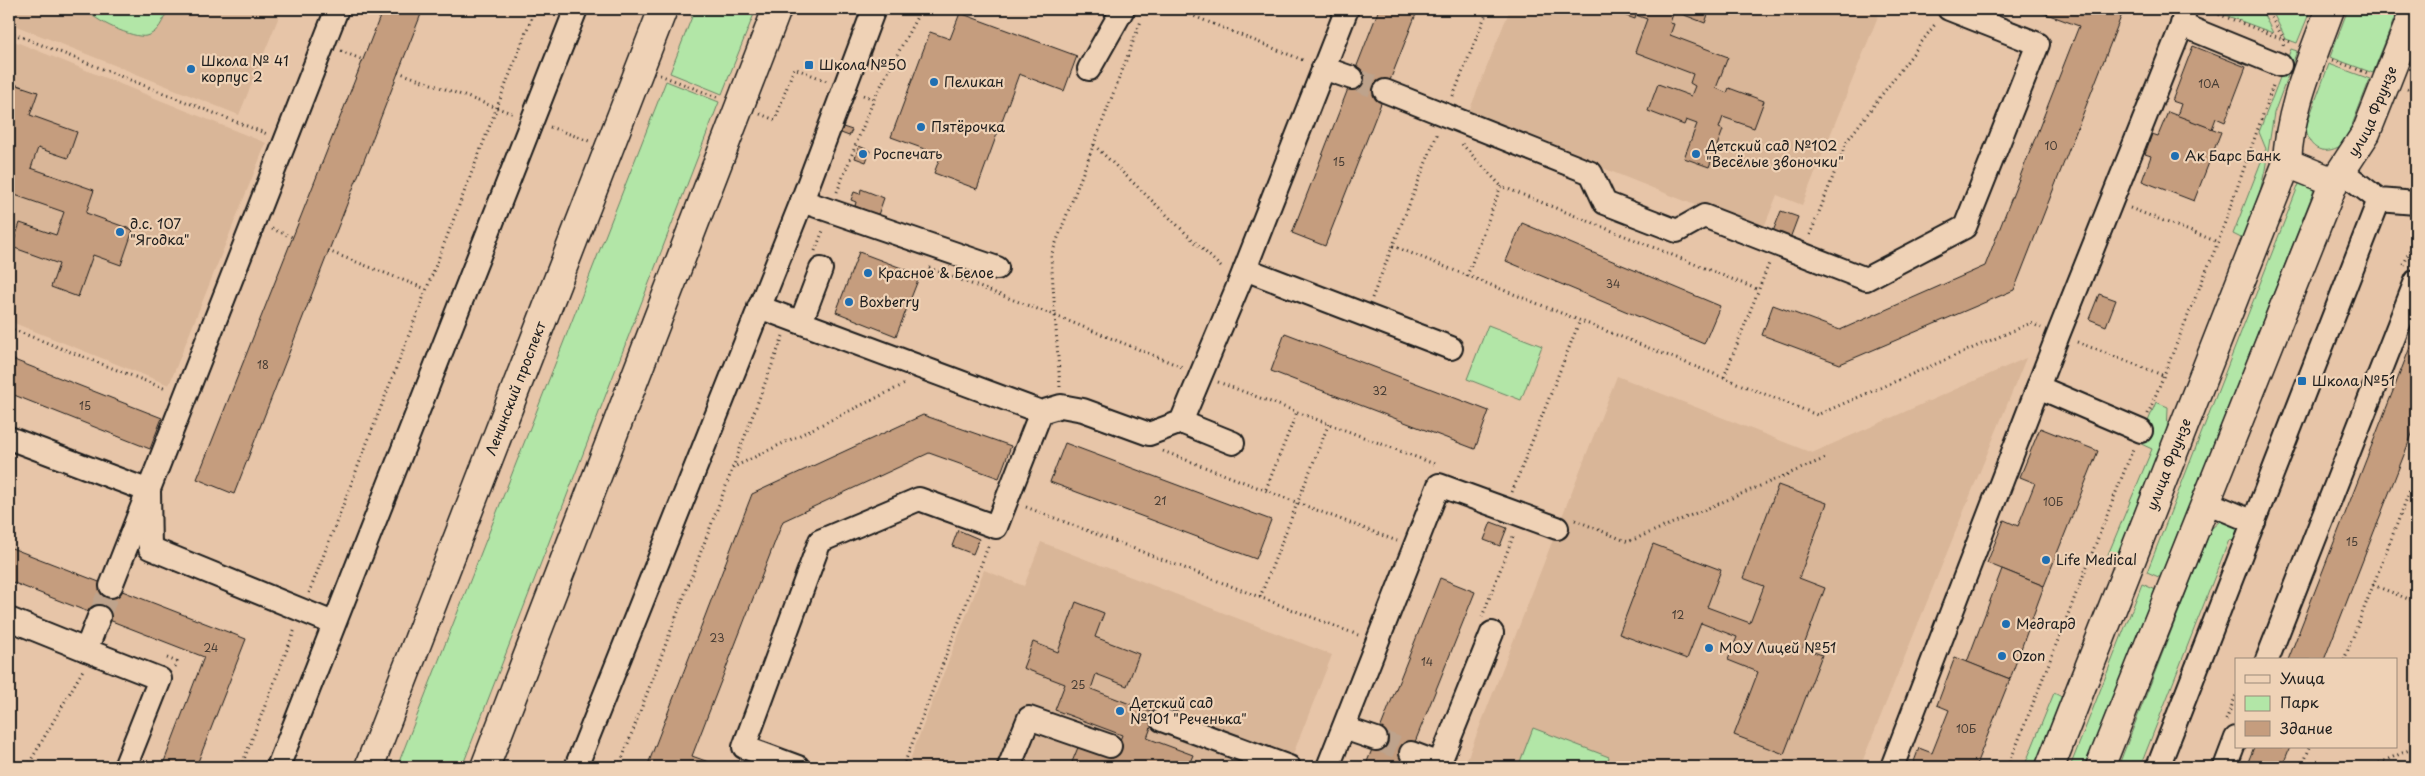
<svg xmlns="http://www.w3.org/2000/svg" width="2425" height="776" viewBox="0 0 2425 776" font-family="'Playpen Sans',sans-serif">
<rect width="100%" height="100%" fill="#e7c5a8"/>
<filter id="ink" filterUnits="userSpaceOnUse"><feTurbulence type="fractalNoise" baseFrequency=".02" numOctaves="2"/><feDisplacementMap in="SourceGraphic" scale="10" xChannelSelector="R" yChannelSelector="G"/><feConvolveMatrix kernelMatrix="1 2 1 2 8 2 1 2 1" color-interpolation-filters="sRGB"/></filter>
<g filter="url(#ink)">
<g fill="#d9b698">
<polygon points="9,9 282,9 239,115 9,23"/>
<polygon points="1510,9 1881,9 1802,205 1777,195 1762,232 1468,114"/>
<polygon points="9,39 266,143 169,385 9,321"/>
<polygon points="2026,358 1860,767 1464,767 1617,376 1812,453"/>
<polygon points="1041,542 1332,655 1288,767 907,767 984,570 1024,586"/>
</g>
<g fill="#b2e6a7" stroke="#678162">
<path d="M87,9H168C163,20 159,33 146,36C135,39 91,20 87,9Z"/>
<polygon points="695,9 756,9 722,94 670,73"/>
<polygon points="2209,9 2261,9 2273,33"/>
<polygon points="2271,9 2311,9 2297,43 2286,39"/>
<polygon points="2348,9 2398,9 2373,73 2330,57"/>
<polygon points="2291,49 2297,51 2274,113 2265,170 2258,200 2243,239 2233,234 2266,149 2259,132"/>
<path d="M2329,64L2370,79L2345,143C2326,157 2307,151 2306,126Z"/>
<polygon points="666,81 719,102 462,767 397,767"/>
<polygon points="2303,180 2314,186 2313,193 2161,578 2147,572 2299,184"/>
<polygon points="1488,325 1542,346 1521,400 1467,379"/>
<polygon points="2156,402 2168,407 2167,436 2117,561 2107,557 2152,449 2139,443"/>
<polygon points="2221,520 2243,526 2242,544 2229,540 2140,767 2118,767 2211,529"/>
<polygon points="2142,584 2156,590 2087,767 2070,767"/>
<polygon points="2054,693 2064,698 2037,767 2024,767"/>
<polygon points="1533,728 1609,757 1606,767 1518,767"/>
</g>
<g fill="#c59d7e" stroke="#1c1c1c">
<polygon points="383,9 423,9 234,494 197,479"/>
<polygon points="1379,9 1418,9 1325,246 1292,233"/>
<polygon points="1607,9 1710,9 1705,23 1674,11 1670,23 1674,24 1670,35 1728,57 1716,88 1727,93 1729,88 1764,101 1754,128 1723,117 1719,128 1723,130 1709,167 1684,158 1697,124 1686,120 1684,125 1648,111 1658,84 1691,96 1695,86 1690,83 1693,74 1635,52 1647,19 1636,15 1635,19"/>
<polygon points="2033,9 2124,9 2014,290 1840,364 1762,335 1773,305 1840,330 1985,266 2079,26"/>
<polygon points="960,13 1077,56 1064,91 1019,74 977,189 934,173 941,155 891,137 930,32 950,39"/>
<polygon points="2193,46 2246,67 2225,122 2216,118 2212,129 2177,116 2181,104 2172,101"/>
<polygon points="14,84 38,92 30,115 77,132 68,158 38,148 31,168 94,190 86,213 133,230 121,265 93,255 78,297 51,287 59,264 12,247 20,223 56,235 64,212 9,193 9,98"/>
<polygon points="2168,112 2221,132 2194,201 2142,181 2151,156 2145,154 2152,134 2158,136"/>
<polygon points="843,127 852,130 849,136 841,133"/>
<polygon points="859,146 870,151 866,162 855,158"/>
<polygon points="861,189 884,198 878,215 855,206 856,202 851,200 854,192 860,194"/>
<polygon points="1781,211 1798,217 1789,241 1772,234"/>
<polygon points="1522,223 1720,306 1704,344 1506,261"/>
<polygon points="859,252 920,275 896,336 836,312"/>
<polygon points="2099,294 2116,300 2106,326 2089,319"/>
<polygon points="2416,332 2416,424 2324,660 2288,660"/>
<polygon points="1285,333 1489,411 1475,449 1271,371"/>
<polygon points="9,358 162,418 150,449 9,393"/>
<polygon points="923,415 1011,446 999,478 929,453 783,521 692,756 722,767 647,767 752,494"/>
<polygon points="2040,428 2098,451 2044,586 1987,563 2004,520 2018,526 2035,483 2020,477"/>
<polygon points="1065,443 1271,520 1256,559 1050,482"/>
<polygon points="1778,485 1827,503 1799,578 1825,588 1803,648 1822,655 1784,754 1734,735 1758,672 1728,660 1737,637 1701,623 1687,659 1619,634 1653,544 1721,570 1707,607 1750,623 1764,586 1743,578"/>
<polygon points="1491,522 1507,528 1500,546 1484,540"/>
<polygon points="958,530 979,539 973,554 952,546"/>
<polygon points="9,547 246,639 196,767 162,767 204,657 9,581"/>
<polygon points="2002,569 2044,586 2010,679 1967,662"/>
<polygon points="1440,578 1475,592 1405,767 1365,767"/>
<polygon points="1076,602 1104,613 1095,637 1139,654 1127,686 1096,674 1091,689 1156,714 1147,738 1193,755 1188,767 1070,767 1079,745 1113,758 1122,735 1055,710 1065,684 1023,668 1033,642 1058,652"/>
<polygon points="1955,657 2010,679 1975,767 1912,767 1919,748 1932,753 1949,710 1937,705"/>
<polygon points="2254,747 2290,747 2282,767 2246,767"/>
</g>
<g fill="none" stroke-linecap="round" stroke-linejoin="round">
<g stroke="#bea38c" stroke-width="22" stroke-dasharray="22 11" stroke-linecap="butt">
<polyline points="1352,78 1385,91"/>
<polyline points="99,617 111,586"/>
<polyline points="1376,739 1411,753"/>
</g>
<g stroke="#1c1c1c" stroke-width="26">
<g id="minor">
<polyline points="2182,25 2280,65"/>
<polyline points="1323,68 1352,78"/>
<polyline points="1089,69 1123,9"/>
<polyline points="1385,91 1591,173 1605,203 1677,231 1704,216 1866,279 1965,227 2038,44 1949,9"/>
<polyline points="2343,172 2379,200 2416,203"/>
<polyline points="802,201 997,268"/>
<polyline points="1245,269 1451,348"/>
<polyline points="759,307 1041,412 1061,406 1083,410 1149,434 1181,422 1241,279 1347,9"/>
<polyline points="801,322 821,269"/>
<polyline points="2038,387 2141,431"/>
<polyline points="1181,422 1233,443"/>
<polyline points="9,438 149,491 150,548 333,623"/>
<polyline points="2206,502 2254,522"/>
<polyline points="111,586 337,9"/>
<polyline points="99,617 86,650 160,679 125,767"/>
<polyline points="9,619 86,650"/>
<polyline points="2267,660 2416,281"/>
<polyline points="1162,720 1289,767"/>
<polyline points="1344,728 1376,739"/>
<polyline points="1411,753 1440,764"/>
<polyline points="278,767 576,9"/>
<polyline points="576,767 802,201 874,9"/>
<polyline points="798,767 744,747 820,541 919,499 996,527 1041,412"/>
<polyline points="1009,767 1029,718 1110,746"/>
<polyline points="1328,767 1439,485 1557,528"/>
<polyline points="1438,767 1492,633"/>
<polyline points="1892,767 2058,335 2182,25 2185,9"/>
<polyline points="2158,767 2379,200"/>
<polyline points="2225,767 2236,738"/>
</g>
</g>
<g stroke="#1c1c1c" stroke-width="31">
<g id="major">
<polyline points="2287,163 2334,182"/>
<path id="s1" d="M369,767L663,9"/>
<polyline points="485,767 777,9"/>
<path id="s2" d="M2050,767L2287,163C2289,109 2312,59 2330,9"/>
<path id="s3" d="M2100,767L2334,182L2366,133L2415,9"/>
</g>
</g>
<g stroke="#1c1c1c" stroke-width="3" stroke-dasharray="1 4" stroke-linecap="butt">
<polyline points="1176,9 1305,61"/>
<polyline points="2205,9 2293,43"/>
<polyline points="2266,9 2284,39 2283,46"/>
<polyline points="9,32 267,134"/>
<polyline points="341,51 363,60"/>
<polyline points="2333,60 2367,73"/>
<polyline points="398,72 514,114"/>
<polyline points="660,75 719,98"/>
<polyline points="2407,89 2416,93"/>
<polyline points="863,95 874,99"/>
<polyline points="1453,96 1488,9"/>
<polyline points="760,114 775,120 794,68 827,81"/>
<polyline points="550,127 589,141"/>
<polyline points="1462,144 1501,186"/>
<polyline points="1094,145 1223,269"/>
<polyline points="837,192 874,99 921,9"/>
<polyline points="2130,208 2218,242"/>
<polyline points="272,229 292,237"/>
<polyline points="1810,235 1847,141 1936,23"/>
<polyline points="1393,246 1817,415 2031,323 2041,328"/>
<polyline points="328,251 426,289"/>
<polyline points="815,251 824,228"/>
<polyline points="2404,265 2416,233"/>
<polyline points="929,268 1056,316 1182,367"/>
<polyline points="1467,276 1501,186 1759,290"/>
<polyline points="1372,298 1438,132"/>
<polyline points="9,328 166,389"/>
<polyline points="2077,342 2165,376"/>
<polyline points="1724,377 1770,261"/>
<polyline points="1218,382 1437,465"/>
<polyline points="1060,387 1051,256 1141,21"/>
<polyline points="2148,414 2218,242 2274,83"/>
<polyline points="1163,451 1397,541"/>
<polyline points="732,468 907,383"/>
<polyline points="1266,489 1297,412"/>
<polyline points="1512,492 1580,320"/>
<polyline points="1026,507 1358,635"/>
<polyline points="1575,520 1628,542 1826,458"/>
<polyline points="2090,557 2106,563"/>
<polyline points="2373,585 2416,602"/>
<polyline points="309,593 535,9"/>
<polyline points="1260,597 1329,423"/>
<polyline points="1482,617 1514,534"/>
<polyline points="167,658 177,662 175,667"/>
<polyline points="2344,660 2416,475"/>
<polyline points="2226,720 2236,695"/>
<polyline points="27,767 83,670"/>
<polyline points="241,767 295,629"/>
<polyline points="619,767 783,336"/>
<polyline points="903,767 989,544"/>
<polyline points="2008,767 2133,449"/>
<polyline points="2302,767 2310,747"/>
<polyline points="2370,767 2416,747"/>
</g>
<use href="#minor" stroke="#efd2b6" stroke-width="22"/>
<use href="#major" stroke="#efd2b6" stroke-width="28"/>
</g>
</g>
<g fill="#1f6fb2" stroke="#efd2b6" stroke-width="2">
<rect x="804" y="60" width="10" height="10" rx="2.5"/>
<circle cx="191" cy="69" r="5"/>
<circle cx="934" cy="82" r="5"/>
<circle cx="921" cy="127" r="5"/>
<circle cx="863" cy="154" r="5"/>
<circle cx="1696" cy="154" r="5"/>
<circle cx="2175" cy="156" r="5"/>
<circle cx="120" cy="232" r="5"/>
<circle cx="868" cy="273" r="5"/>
<circle cx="849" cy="302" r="5"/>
<rect x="2297" y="376" width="10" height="10" rx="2.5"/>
<circle cx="2046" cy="560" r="5"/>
<circle cx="2006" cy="624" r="5"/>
<circle cx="1709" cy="648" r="5"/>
<circle cx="2002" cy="656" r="5"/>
<circle cx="1120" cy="711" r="5"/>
</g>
<g text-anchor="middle" stroke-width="4.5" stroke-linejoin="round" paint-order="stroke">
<g font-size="11" fill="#463c34">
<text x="2209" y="88">10А</text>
<text x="2051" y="150">10</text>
<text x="1339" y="166">15</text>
<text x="1613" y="288">34</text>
<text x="263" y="369">18</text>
<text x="1380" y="395">32</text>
<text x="85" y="410">15</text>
<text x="1160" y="505">21</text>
<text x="2053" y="506">10Б</text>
<text x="2352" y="546">15</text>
<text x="1678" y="619">12</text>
<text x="717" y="642">23</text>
<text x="211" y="652">24</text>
<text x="1427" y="666">14</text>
<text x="1078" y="689">25</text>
<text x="1966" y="733">10Б</text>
</g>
<g font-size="14" fill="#1c1c1c" stroke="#efd2b6" text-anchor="start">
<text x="201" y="66">Школа № 41<tspan x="201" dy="16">корпус 2</tspan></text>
<text x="819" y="70">Школа №50</text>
<text x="944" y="87">Пеликан</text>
<text x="931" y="132">Пятёрочка</text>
<text x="1706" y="151">Детский сад №102<tspan x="1706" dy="16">"Весёлые звоночки"</tspan></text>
<text x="873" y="159">Роспечать</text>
<text x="2185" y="161">Ак Барс Банк</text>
<text x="130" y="229">д.с. 107<tspan x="130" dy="16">"Ягодка"</tspan></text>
<text x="878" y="278">Красное &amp; Белое</text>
<text x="859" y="307">Boxberry</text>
<text x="2312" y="386">Школа №51</text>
<text x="2056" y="565">Life Medical</text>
<text x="2016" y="629">Медгард</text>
<text x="1719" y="653">МОУ Лицей №51</text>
<text x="2012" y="661">Ozon</text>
<text x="1130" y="708">Детский сад<tspan x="1130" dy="16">№101 "Реченька"</tspan></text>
</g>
<g font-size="14" fill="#1c1c1c" stroke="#efd2b6">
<text dy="5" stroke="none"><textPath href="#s3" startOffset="711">улица Фрунзе</textPath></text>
<text dy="5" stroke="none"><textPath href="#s1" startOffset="406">Ленинский проспект</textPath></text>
<text dy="5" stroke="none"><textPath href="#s2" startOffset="325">улица Фрунзе</textPath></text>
</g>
</g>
<rect width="2425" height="776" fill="none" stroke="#efd2b6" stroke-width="30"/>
<rect x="15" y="15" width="2395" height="746" fill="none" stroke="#1c1c1c" stroke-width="2" filter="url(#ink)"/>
<rect x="2235" y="658" width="162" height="90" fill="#efd2b6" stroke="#9b8978"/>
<rect x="2245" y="675" width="25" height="8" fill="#efd2b6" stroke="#9b8978"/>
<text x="2280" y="684" font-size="15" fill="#1c1c1c">Улица</text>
<rect x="2245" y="696" width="25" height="15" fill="#b2e6a7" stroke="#9b8978"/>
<text x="2280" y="708" font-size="15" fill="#1c1c1c">Парк</text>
<rect x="2245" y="721" width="25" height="15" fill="#c59d7e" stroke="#9b8978"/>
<text x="2280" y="734" font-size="15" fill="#1c1c1c">Здание</text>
</svg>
